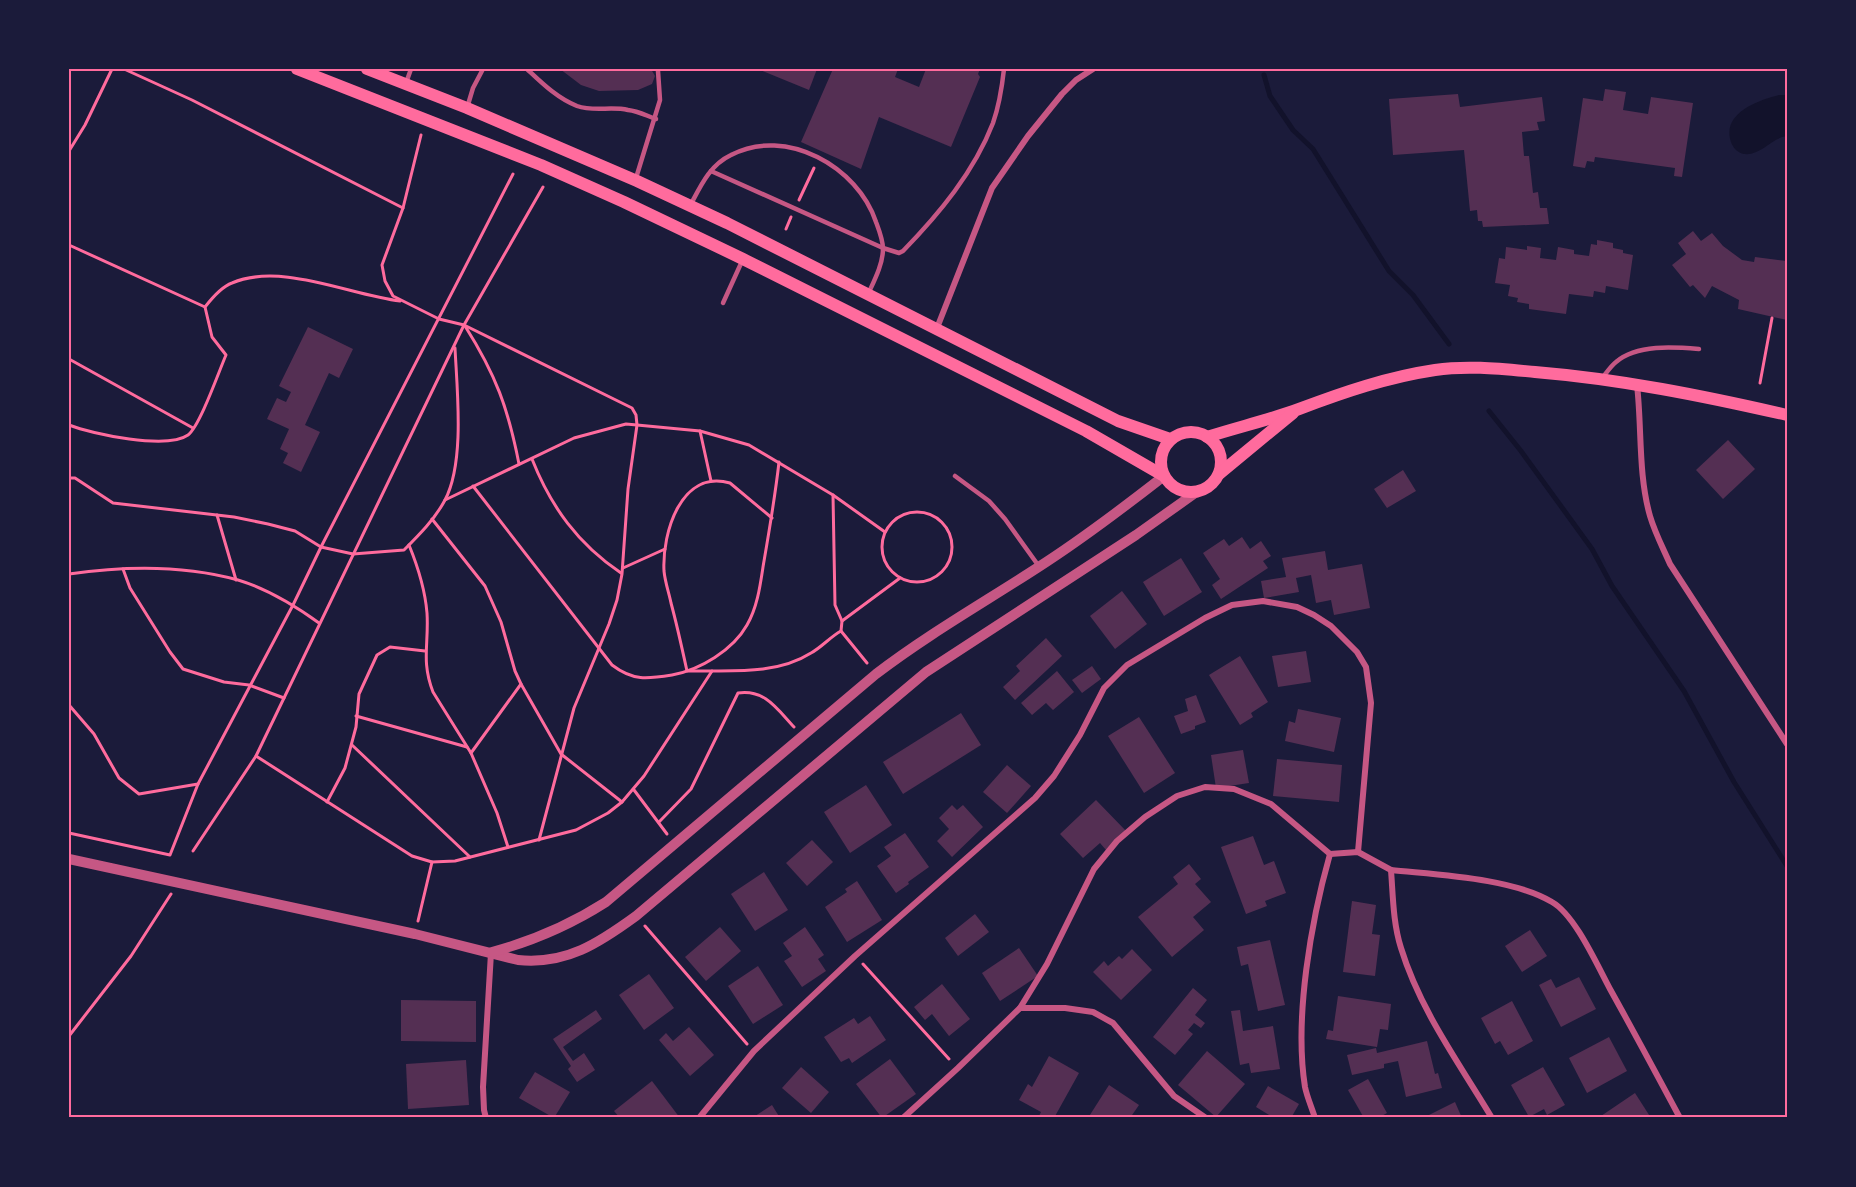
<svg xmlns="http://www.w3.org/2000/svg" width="1856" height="1187" viewBox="0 0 1856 1187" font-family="Figtree,sans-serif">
<rect width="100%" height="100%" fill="#1b1b3a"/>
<path fill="#12122b" d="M1779,95H1787V136C1771,138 1761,156 1744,154C1738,153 1733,148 1731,142C1721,113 1759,100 1779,95Z"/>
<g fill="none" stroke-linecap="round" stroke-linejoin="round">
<g stroke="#12122b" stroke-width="5">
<polyline points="1264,75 1270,96 1293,130 1313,149 1389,271 1413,295 1449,344"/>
<polyline points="1489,411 1521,451 1592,549 1612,586 1684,691 1734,782 1787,866"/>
</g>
</g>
<g fill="#542f53">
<polygon points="560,69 651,69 655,76 652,84 638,90 599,91 581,85"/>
<polygon points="758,69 817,69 809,90"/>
<polygon points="833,69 898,69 895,77 919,87 926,69 980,69 978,74 980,77 951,147 879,117 861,169 801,142"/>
<polygon points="1605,89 1626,92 1623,110 1648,114 1651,97 1693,103 1682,177 1674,176 1675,168 1595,157 1594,162 1587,161 1585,168 1573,166 1583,98 1603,101"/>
<polygon points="1458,94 1460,107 1542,97 1545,121 1537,122 1539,130 1522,132 1524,156 1529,156 1533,193 1538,192 1540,208 1547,208 1549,224 1483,227 1482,221 1478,221 1477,210 1470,211 1464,150 1393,155 1389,99"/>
<polygon points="1693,231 1701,241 1712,233 1723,246 1742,260 1754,262 1755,257 1787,261 1787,320 1738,309 1739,300 1712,286 1705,298 1693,285 1690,287 1672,265 1686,254 1678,243"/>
<polygon points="1597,240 1613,243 1613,248 1623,250 1623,253 1633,255 1628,290 1606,286 1605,293 1594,291 1593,297 1569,294 1566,314 1529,309 1529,304 1517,302 1518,298 1508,296 1510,285 1495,283 1499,258 1505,259 1506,247 1527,250 1527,246 1541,248 1540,258 1556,260 1558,247 1574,250 1574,254 1589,256 1591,244 1597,245"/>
<polygon points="308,327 353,349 339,378 329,373 305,425 320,432 301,472 283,463 288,453 280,449 289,429 267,419 277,398 286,402 291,392 279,386"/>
<polygon points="1728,440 1755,469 1723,499 1696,470"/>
<polygon points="1403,470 1416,491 1387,508 1374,489"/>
<polygon points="1242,537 1250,549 1261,541 1271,556 1263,561 1268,568 1221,599 1212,585 1220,579 1203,553 1224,539 1229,546"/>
<polygon points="1325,551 1328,570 1362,564 1370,608 1334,615 1331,600 1316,603 1311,575 1296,578 1299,592 1264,598 1261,581 1286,577 1282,558"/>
<polygon points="1181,558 1202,592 1164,616 1143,582"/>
<polygon points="1122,591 1147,624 1115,649 1090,616"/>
<polygon points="1046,638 1062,656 1015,700 1003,687 1020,671 1016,666"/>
<polygon points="1306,651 1311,682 1278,687 1272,656"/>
<polygon points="1240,656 1268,702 1251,713 1253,717 1240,725 1209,675"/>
<polygon points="1092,666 1101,679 1082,693 1072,680"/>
<polygon points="1057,671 1074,692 1053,710 1046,703 1032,715 1021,703"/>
<polygon points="1196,695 1206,722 1195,726 1195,729 1181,734 1174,716 1188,711 1185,699"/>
<polygon points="1298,709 1341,718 1334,752 1285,741 1289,721 1295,723"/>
<polygon points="961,713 981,745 903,794 883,762"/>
<polygon points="1139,717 1175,773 1144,793 1108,736"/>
<polygon points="1243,750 1249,783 1216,788 1211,755"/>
<polygon points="1277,759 1342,765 1339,802 1273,796"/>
<polygon points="1007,765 1031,786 1007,813 983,792"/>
<polygon points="866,785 892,825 850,853 824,812"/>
<polygon points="1096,800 1126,831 1106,850 1100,843 1083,858 1060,834"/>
<polygon points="952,805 957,810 963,805 983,827 952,857 937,841 949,829 939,818"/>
<polygon points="905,833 929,867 908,882 909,884 896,893 877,866 891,856 884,847"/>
<polygon points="1253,836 1264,865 1274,861 1286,893 1265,901 1267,906 1246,914 1221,847"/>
<polygon points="812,840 833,862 807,886 786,863"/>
<polygon points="1189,864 1201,879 1195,884 1211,902 1193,917 1204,930 1172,957 1138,917 1178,884 1173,877"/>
<polygon points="764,872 788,910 755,931 731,894"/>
<polygon points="857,881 882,920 847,942 825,907 847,892 845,889"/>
<polygon points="1352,901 1376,905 1372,934 1380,935 1375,976 1343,972"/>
<polygon points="975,914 989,932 958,956 945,938"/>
<polygon points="720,927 741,951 706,981 685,957"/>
<polygon points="805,927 824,955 818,959 826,971 802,987 784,961 792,956 783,943"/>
<polygon points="1530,930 1547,956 1522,972 1505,946"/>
<polygon points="1270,940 1285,1005 1258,1011 1248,964 1241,966 1237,947"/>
<polygon points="1019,948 1038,976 1000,1001 982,973"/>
<polygon points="1132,949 1152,970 1121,1000 1093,972 1104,961 1108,966 1119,956 1122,959"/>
<polygon points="758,966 783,1005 753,1024 728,986"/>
<polygon points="649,974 674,1008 644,1030 619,995"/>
<polygon points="1579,977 1596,1009 1561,1027 1539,985 1551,979 1556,988"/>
<polygon points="942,984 970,1019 949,1036 932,1014 925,1020 914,1007"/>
<polygon points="1193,988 1207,1000 1195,1015 1205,1023 1201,1028 1194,1023 1188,1030 1193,1034 1175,1055 1153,1037"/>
<polygon points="1338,996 1391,1004 1388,1030 1380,1029 1377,1047 1326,1039 1328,1030 1333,1031"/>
<polygon points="401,1000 476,1001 476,1042 401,1041"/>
<polygon points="1512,1001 1533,1041 1508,1055 1500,1041 1495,1044 1481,1018"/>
<polygon points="596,1010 602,1019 563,1047 573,1061 584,1053 595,1070 577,1082 568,1069 571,1066 553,1039"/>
<polygon points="1240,1010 1243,1031 1273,1026 1280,1069 1251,1073 1249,1063 1240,1065 1231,1011"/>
<polygon points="870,1016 886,1040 852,1063 849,1058 841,1062 824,1037 854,1018 858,1024"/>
<polygon points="689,1027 714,1055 690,1076 659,1040 666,1033 673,1041"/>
<polygon points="1609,1037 1627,1071 1587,1093 1569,1058"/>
<polygon points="1427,1041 1435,1074 1438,1073 1442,1088 1406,1097 1398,1061 1384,1064 1384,1068 1352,1075 1347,1055 1376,1048 1377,1053"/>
<polygon points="1207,1051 1245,1084 1216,1117 1178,1085"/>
<polygon points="1049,1056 1079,1073 1054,1118 1038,1118 1041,1112 1019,1100 1028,1084 1032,1087"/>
<polygon points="890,1059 916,1094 882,1118 856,1084"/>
<polygon points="466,1060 469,1105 408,1109 406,1064"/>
<polygon points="801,1067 829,1092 811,1113 782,1088"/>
<polygon points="1543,1067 1565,1105 1547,1115 1544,1109 1529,1117 1511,1085"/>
<polygon points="535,1072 570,1092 554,1118 519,1098"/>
<polygon points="1368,1079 1387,1113 1378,1118 1364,1118 1348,1090"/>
<polygon points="652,1081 680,1118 620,1118 614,1111"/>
<polygon points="1109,1085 1139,1105 1130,1118 1088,1118"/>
<polygon points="1268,1086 1299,1104 1291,1118 1274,1118 1256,1107"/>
<polygon points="1635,1093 1651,1118 1603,1118 1601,1116"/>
<polygon points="1455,1102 1462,1118 1423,1118"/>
<polygon points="772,1105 780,1118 752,1118"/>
</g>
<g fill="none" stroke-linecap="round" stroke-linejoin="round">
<g stroke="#ff6b9d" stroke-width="3">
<polyline points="124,69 192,100 403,208"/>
<polyline points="421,135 403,208 382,265 385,281 393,296 439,319 464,325 632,408 636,415 637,425 628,489 622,574 617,600 609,624 574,708 539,840"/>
<polyline points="69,151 85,125 112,69"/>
<polyline points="799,200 814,168"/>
<polyline points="786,229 791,217"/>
<polyline points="69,245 205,307"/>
<path d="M465,326C496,375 508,408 519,464"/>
<polyline points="69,359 193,428"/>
<polyline points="1760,383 1772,318"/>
<path d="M69,425C92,434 167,450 188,435C200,426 219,371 226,355L212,337L205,307C212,298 221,287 232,283C281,262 350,295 400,301"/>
<polyline points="700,431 711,481"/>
<path d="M532,459C551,507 578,544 621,573"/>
<path d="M69,478H75L113,503L234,517L268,524L295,531L321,547L353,554L404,550C419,535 435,519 445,500C465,462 457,390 455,348"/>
<path d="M473,486L612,665C633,681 647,679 672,675C700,670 733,650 747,625C757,608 760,587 763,567C769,532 775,498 779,462"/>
<polyline points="833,495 835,605 842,621 841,631 867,663"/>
<polyline points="445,500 574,438 626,424 637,425 700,431 749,445 833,495 885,532"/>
<circle cx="917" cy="547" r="35"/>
<polyline points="217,515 236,580"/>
<path d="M772,518L730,483C681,469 662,533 664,571C665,582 669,593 671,603C677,625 682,648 687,671C727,670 775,676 811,653C822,647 830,637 841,631"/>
<polyline points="432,519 485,586 501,622 515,671 521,684 561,754 622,802"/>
<path d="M409,545C418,567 425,589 427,613C429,644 421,661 433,692L471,753L497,813L508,847"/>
<polyline points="623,568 665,549"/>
<polyline points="123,569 130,588 170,652 183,669 224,682 249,685 284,698"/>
<path d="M69,574C124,566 184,565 238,580C268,589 294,605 319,623"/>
<polyline points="842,621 900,578"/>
<polyline points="69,705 94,734 119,778 139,794 198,784"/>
<polyline points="356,716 467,747"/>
<polyline points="352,745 470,857"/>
<polyline points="471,753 521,684"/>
<polyline points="256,756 412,856 432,862 455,861 576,830 608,813 622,802 644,776 712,671"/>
<polyline points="634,790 667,834"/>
<polyline points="327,802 345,768 356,727 359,694 377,655 390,647 425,651"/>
<path d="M659,822L691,789L738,693C765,689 777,709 794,727"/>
<polyline points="69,833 170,855 198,784 293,605 321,547 513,174"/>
<polyline points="193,851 256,756 464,325 543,187"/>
<polyline points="418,921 432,862"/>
<polyline points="645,926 747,1044"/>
<polyline points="863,964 949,1059"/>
<polyline points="69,1036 131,956 171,894"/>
</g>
<g stroke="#c65784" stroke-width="4.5">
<path d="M527,69C542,83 557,98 577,106C594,112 611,106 628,110C638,111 647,116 656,119"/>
<polyline points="406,83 411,69"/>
<polyline points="467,108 473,88 483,69"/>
<path d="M711,171L883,248L899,253L903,251C939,214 974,172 993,123C999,106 1002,87 1004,69"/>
<polyline points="636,178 660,100 658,71"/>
<path d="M691,204C701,185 710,165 731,155C786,126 858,167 876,222C879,230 883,240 883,249C883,263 875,279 869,292"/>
<polyline points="723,303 743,259"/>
<path d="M1603,377C1607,372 1611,366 1616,362C1637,344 1674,347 1699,349"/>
<polyline points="955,476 989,501 1005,519 1038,565"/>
</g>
<g stroke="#c65784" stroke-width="6">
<polyline points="937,328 992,188 1028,136 1062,94 1076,80 1093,69"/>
<path d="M1637,385C1642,428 1638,474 1650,516C1655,533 1663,548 1670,564L1787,744"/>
<path d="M1391,870C1438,875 1512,878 1552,902C1575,915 1597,965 1610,989C1634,1032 1657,1075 1680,1118"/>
<path d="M1020,1008L1047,964L1094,869L1117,841L1145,817L1177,796L1205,787L1234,789L1271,804L1330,854L1358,852L1391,870C1393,896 1393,923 1401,948C1420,1010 1459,1063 1492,1118"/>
<polyline points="486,1118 484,1110 483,1087 491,953"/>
<polyline points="699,1118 754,1051 855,956 1035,798 1054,776 1080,735 1104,688 1127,665 1205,618 1232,605 1263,601 1297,607 1314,615 1331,626 1357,652 1366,667 1371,703 1358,852"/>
<polyline points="903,1118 958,1068 1020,1008 1065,1008 1093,1012 1113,1023 1174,1096 1206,1118"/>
<path d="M1315,1118C1312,1108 1307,1097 1305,1087C1294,1018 1311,921 1330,854"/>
</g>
<g stroke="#c65784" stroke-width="10">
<path d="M69,859L415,934L518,960C566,965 599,943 636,916L926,672L1136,535L1198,491"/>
<path d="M492,952C533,941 570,925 606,902L876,674C927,635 983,603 1037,568C1081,540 1123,508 1164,476"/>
</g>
<g stroke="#ff6b9d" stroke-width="12">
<polyline points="297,69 541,165 624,202 743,259 1086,431 1164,476"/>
<polyline points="367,69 467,108 637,181 727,223 1118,421 1170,439"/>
<circle cx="1191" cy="462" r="30"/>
<path d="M1207,437C1238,427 1269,420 1299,409C1344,392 1388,377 1435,370C1468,365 1502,369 1535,372C1620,379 1704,396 1787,415"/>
<polyline points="1219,474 1293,413"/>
</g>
</g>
<rect width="1856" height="1187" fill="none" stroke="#1b1b3a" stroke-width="141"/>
<rect x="70" y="70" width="1716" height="1046" fill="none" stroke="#ff6b9d" stroke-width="2"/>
</svg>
